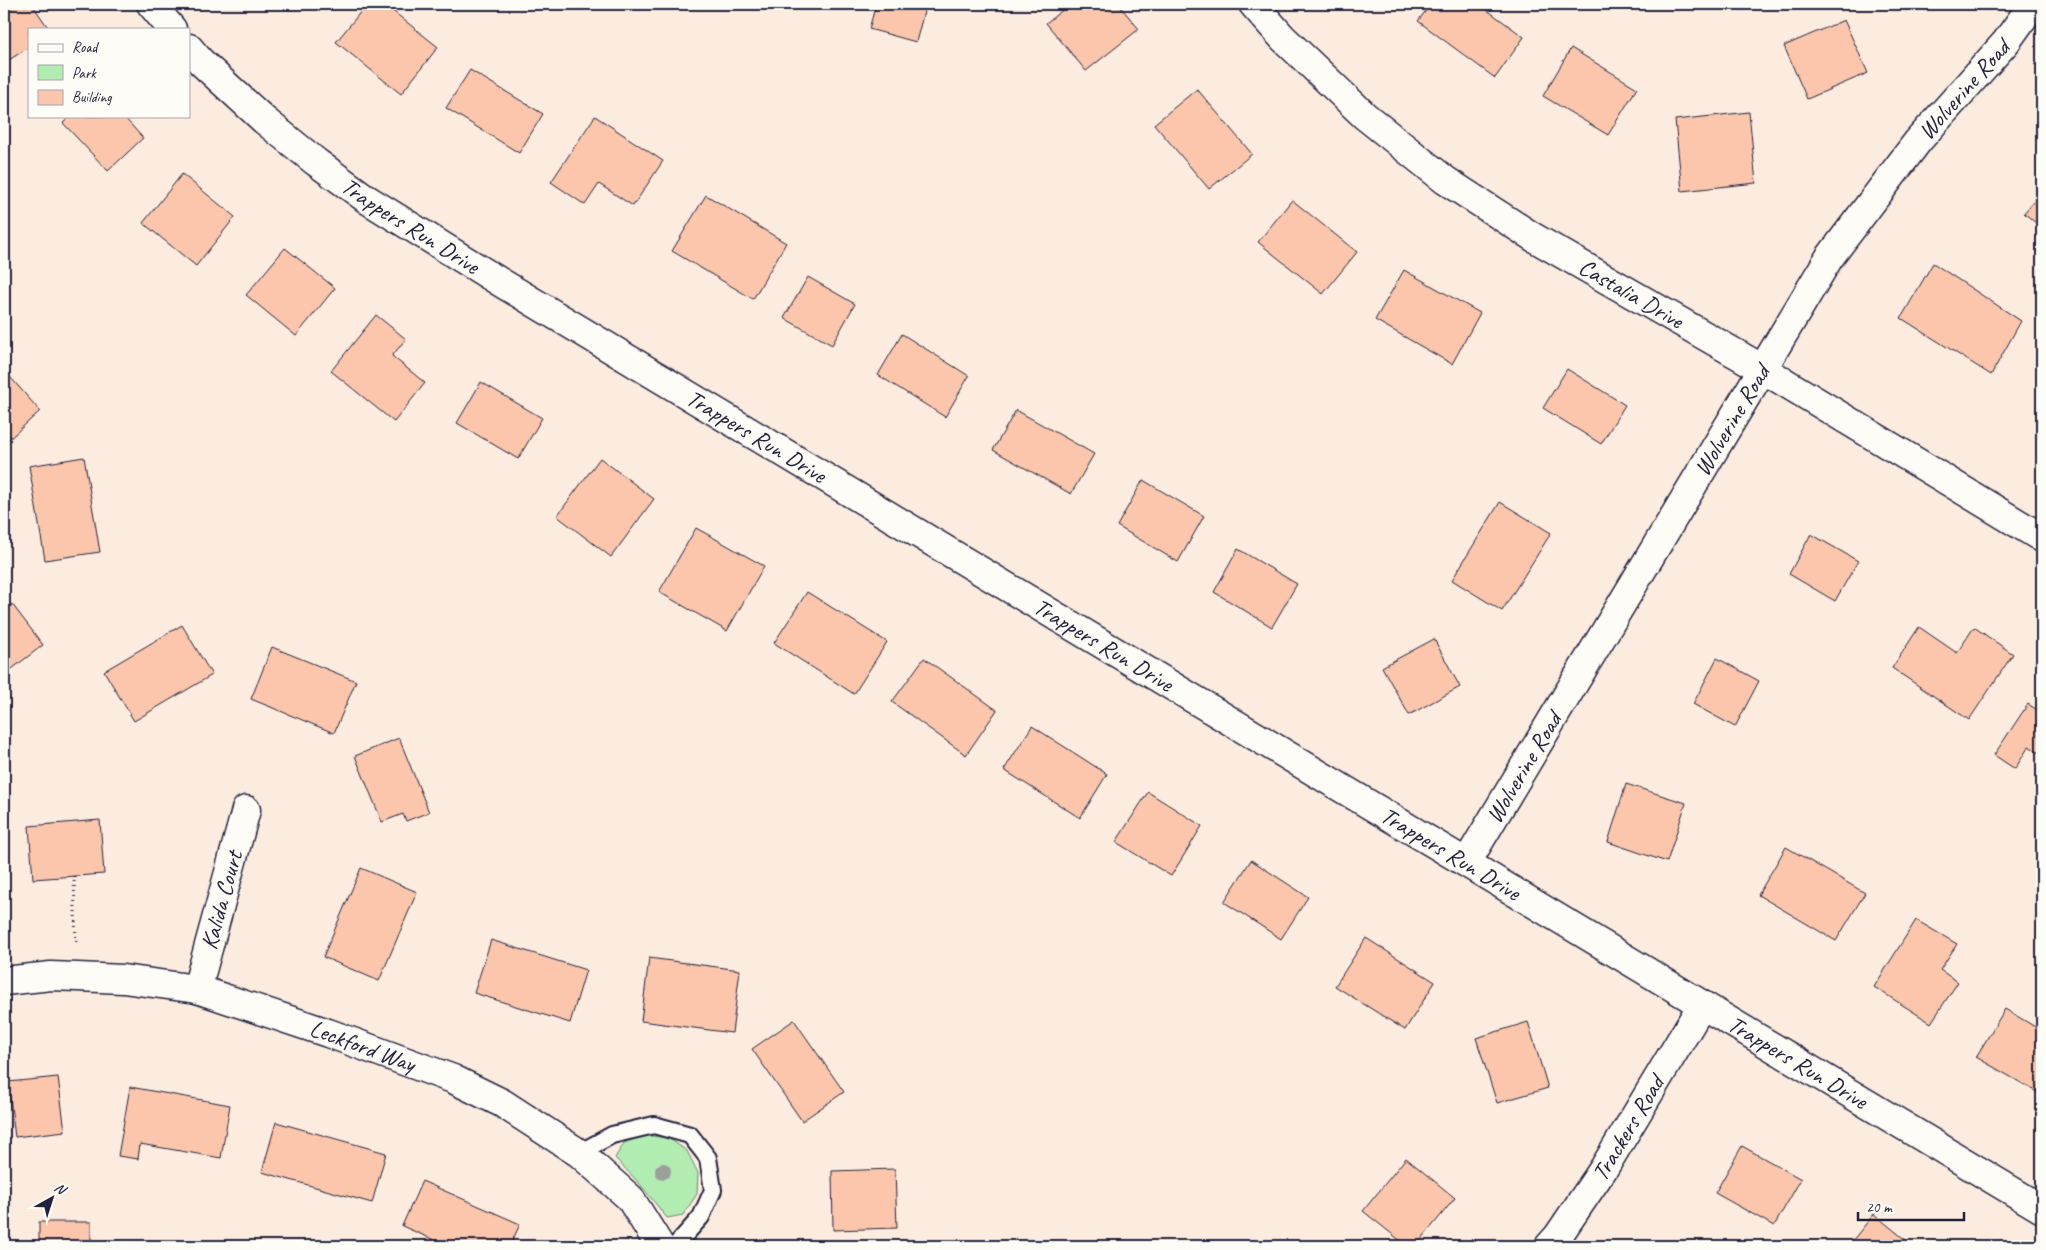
<svg xmlns="http://www.w3.org/2000/svg" width="2046" height="1250" viewBox="0 0 2046 1250" font-family="Caveat,sans-serif">
<rect width="100%" height="100%" fill="#fcece0"/>
<filter id="ink" filterUnits="userSpaceOnUse"><feTurbulence type="fractalNoise" baseFrequency=".02" numOctaves="2"/><feDisplacementMap in="SourceGraphic" scale="10" xChannelSelector="R" yChannelSelector="G"/><feConvolveMatrix kernelMatrix="1 2 1 2 8 2 1 2 1" color-interpolation-filters="sRGB"/></filter>
<g filter="url(#ink)">
<polygon fill="#b1ecb1" stroke="#6a8776" points="643,1135 668,1138 687,1151 698,1173 697,1194 683,1215 667,1218 640,1184 615,1158 624,1143"/>
<g fill="#fbc6ac" stroke="#22223b">
<polygon points="4,4 32,4 49,29 29,29 29,47 6,62 4,59"/>
<polygon points="367,4 384,4 438,47 401,94 336,42"/>
<polygon points="876,4 926,4 916,42 869,29"/>
<polygon points="1070,4 1118,4 1139,29 1086,71 1046,23"/>
<polygon points="1431,4 1479,4 1524,37 1495,78 1418,21"/>
<polygon points="1844,20 1868,73 1807,99 1784,46"/>
<polygon points="1571,48 1637,88 1608,135 1543,96"/>
<polygon points="470,70 543,114 519,153 446,108"/>
<polygon points="1197,89 1252,154 1209,189 1154,124"/>
<polygon points="1749,112 1756,183 1682,191 1675,120"/>
<polygon points="71,116 123,116 143,138 108,171 63,123"/>
<polygon points="595,116 663,161 633,206 599,184 585,205 551,182"/>
<polygon points="182,174 235,217 196,266 143,223"/>
<polygon points="2042,191 2042,228 2024,213"/>
<polygon points="706,195 786,243 753,299 672,251"/>
<polygon points="1292,200 1357,252 1323,294 1258,242"/>
<polygon points="285,248 335,288 296,336 246,295"/>
<polygon points="1933,263 2021,321 1991,375 1901,318"/>
<polygon points="1404,270 1480,313 1452,364 1375,320"/>
<polygon points="808,277 855,304 832,345 784,318"/>
<polygon points="376,315 406,339 392,356 425,383 394,422 331,371"/>
<polygon points="902,334 969,376 945,417 878,375"/>
<polygon points="1567,369 1625,405 1601,444 1543,408"/>
<polygon points="4,370 40,411 4,444"/>
<polygon points="481,382 542,418 518,459 457,423"/>
<polygon points="1016,410 1094,454 1071,494 993,450"/>
<polygon points="84,457 100,552 45,560 29,466"/>
<polygon points="600,458 654,499 611,557 557,516"/>
<polygon points="1143,480 1204,516 1178,562 1117,526"/>
<polygon points="1500,502 1551,533 1502,611 1452,580"/>
<polygon points="696,528 764,566 727,631 659,592"/>
<polygon points="1811,534 1858,561 1835,601 1789,574"/>
<polygon points="1238,549 1297,584 1272,627 1214,592"/>
<polygon points="807,592 887,642 854,694 774,643"/>
<polygon points="12,604 43,645 4,675 4,610"/>
<polygon points="182,625 212,675 134,721 104,671"/>
<polygon points="1919,627 1957,653 1974,627 2013,654 1969,720 1892,668"/>
<polygon points="1434,639 1460,687 1409,715 1382,667"/>
<polygon points="272,647 356,681 334,733 251,699"/>
<polygon points="924,658 997,710 966,755 892,702"/>
<polygon points="1717,658 1759,681 1735,727 1693,704"/>
<polygon points="2028,704 2042,713 2042,755 2029,746 2015,769 1994,755"/>
<polygon points="1032,726 1107,774 1080,818 1004,770"/>
<polygon points="399,738 429,812 406,821 403,814 382,822 355,756"/>
<polygon points="1626,784 1686,803 1667,862 1608,842"/>
<polygon points="1148,792 1202,826 1171,876 1116,842"/>
<polygon points="100,820 104,874 33,879 29,826"/>
<polygon points="1786,847 1865,893 1836,941 1758,895"/>
<polygon points="1251,860 1308,897 1281,939 1224,902"/>
<polygon points="361,868 417,892 379,981 323,957"/>
<polygon points="1916,920 1957,944 1940,970 1958,982 1931,1023 1874,987"/>
<polygon points="1366,938 1435,982 1405,1030 1335,986"/>
<polygon points="491,940 586,970 570,1023 474,993"/>
<polygon points="649,958 740,970 732,1033 641,1021"/>
<polygon points="2005,1009 2042,1031 2042,1095 1976,1057"/>
<polygon points="794,1020 844,1092 802,1121 752,1049"/>
<polygon points="1528,1022 1548,1088 1497,1103 1476,1038"/>
<polygon points="58,1077 65,1131 15,1137 8,1082"/>
<polygon points="130,1087 230,1105 221,1158 140,1144 138,1159 118,1156"/>
<polygon points="276,1122 386,1153 372,1203 262,1172"/>
<polygon points="1742,1146 1801,1179 1774,1226 1715,1193"/>
<polygon points="1406,1158 1455,1198 1416,1246 1407,1246 1363,1211"/>
<polygon points="895,1169 897,1228 833,1230 832,1171"/>
<polygon points="422,1181 520,1224 510,1246 448,1246 402,1226"/>
<polygon points="1874,1214 1913,1246 1848,1246"/>
<rect x="39" y="1222" width="52" height="24"/>
</g>
<g fill="none" stroke-linecap="round" stroke-linejoin="round">
<g stroke="#22223b" stroke-width="20">
<polyline id="lane" points="579,1153 612,1135 654,1125 690,1135 708,1158 713,1190 701,1217 675,1246"/>
</g>
<g stroke="#22223b" stroke-width="31">
<g id="street">
<polyline points="151,4 172,29"/>
<path id="s1" d="M1253,4L1283,38L1365,116L1445,180L1533,237L1761,368L2042,538"/>
<path id="s2" d="M189,48L201,62L264,120L316,162L368,200L500,282L2042,1209"/>
<path id="s3" d="M1467,862L1829,258L1918,141L2006,42L2033,4"/>
<path id="s4" d="M4,981L51,976L77,977L123,979L197,989L328,1033L453,1079L502,1103L579,1153L630,1198L660,1246"/>
<path id="s5" d="M197,989L246,810"/>
<path id="s6" d="M1549,1246L1558,1236L1604,1168L1702,1005"/>
</g>
</g>
<polyline stroke="#22223b" stroke-width="3" stroke-dasharray="1 4" stroke-linecap="butt" points="74,876 76,946"/>
<use href="#lane" stroke="#fdfcf7" stroke-width="16"/>
<use href="#street" stroke="#fdfcf7" stroke-width="28"/>
</g>
<circle fill="#9c9e98" cx="663" cy="1171" r="8"/>
</g>
<g text-anchor="middle" stroke-width="4.5" stroke-linejoin="round" paint-order="stroke">
<g font-size="24" fill="#22223b" stroke="#fdfcf7">
<text dy="8" stroke="none"><textPath href="#s3" startOffset="920">Wolverine Road</textPath></text>
<text dy="8" stroke="none"><textPath href="#s2" startOffset="285">Trappers Run Drive</textPath></text>
<text dy="8" stroke="none"><textPath href="#s1" startOffset="479">Castalia Drive</textPath></text>
<text dy="8" stroke="none"><textPath href="#s3" startOffset="515">Wolverine Road</textPath></text>
<text dy="8" stroke="none"><textPath href="#s2" startOffset="690">Trappers Run Drive</textPath></text>
<text dy="8" stroke="none"><textPath href="#s2" startOffset="1095">Trappers Run Drive</textPath></text>
<text dy="8" stroke="none"><textPath href="#s3" startOffset="110">Wolverine Road</textPath></text>
<text dy="8" stroke="none"><textPath href="#s2" startOffset="1500">Trappers Run Drive</textPath></text>
<text dy="8" stroke="none"><textPath href="#s5" startOffset="92">Kalida Court</textPath></text>
<text dy="8" stroke="none"><textPath href="#s4" startOffset="369">Leckford Way</textPath></text>
<text dy="8" stroke="none"><textPath href="#s2" startOffset="1905">Trappers Run Drive</textPath></text>
<text dy="8" stroke="none"><textPath href="#s6" startOffset="142">Trackers Road</textPath></text>
</g>
</g>
<rect width="2046" height="1250" fill="none" stroke="#fdfcf7" stroke-width="20"/>
<rect x="10" y="10" width="2026" height="1230" fill="none" stroke="#22223b" stroke-width="2" filter="url(#ink)"/>
<rect x="28" y="28" width="162" height="90" fill="#fdfcf7" stroke="#a5a5ac"/>
<rect x="38" y="44" width="25" height="8" fill="#fdfcf7" stroke="#a5a5ac"/>
<text x="72" y="52" font-size="15" fill="#22223b">Road</text>
<rect x="38" y="65" width="25" height="15" fill="#b1ecb1" stroke="#a5a5ac"/>
<text x="72" y="78" font-size="15" fill="#22223b">Park</text>
<rect x="38" y="90" width="25" height="15" fill="#fbc6ac" stroke="#a5a5ac"/>
<text x="72" y="102" font-size="15" fill="#22223b">Building</text>
<g transform="translate(52 1198) rotate(39)" stroke="#fdfcf7" stroke-width="4" paint-order="stroke">
<path d="M0-4L9 19L0 12L-9 19Z" fill="#22223b"/>
<text y="-8" font-size="14" font-weight="bold" text-anchor="middle" fill="#22223b">N</text>
</g>
<path d="M1858 1212v8h106v-8" fill="none" stroke="#22223b" stroke-width="2.5"/>
<text x="1866" y="1212" font-size="15" fill="#22223b" stroke="#fdfcf7" stroke-width="4" paint-order="stroke">20 m</text>
</svg>
